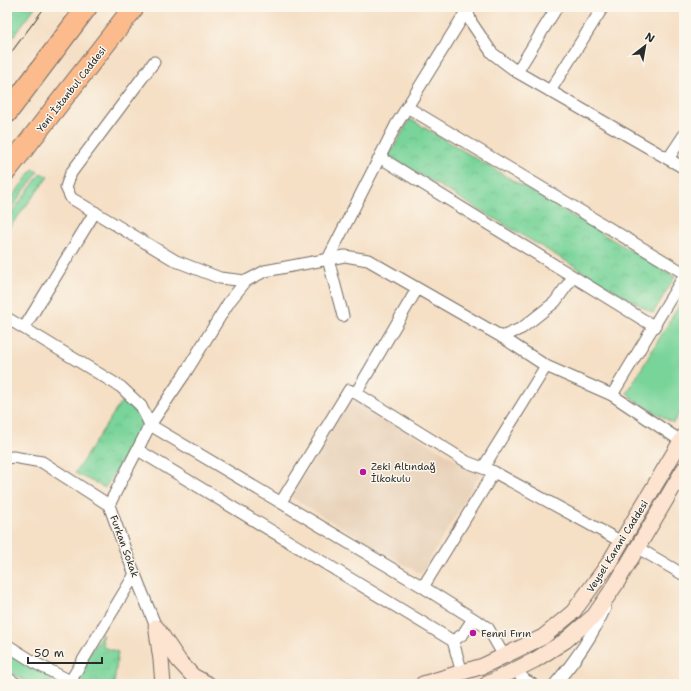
<svg xmlns="http://www.w3.org/2000/svg" width="691" height="691" viewBox="0 0 691 691" font-family="'Shantell Sans',sans-serif">
<defs>
<pattern id="park-crowns" width="20" height="18" patternUnits="userSpaceOnUse"><rect width="20" height="18" fill="#79d49a"/><path d="M2 6a3 3 0 1 1 6 0M12 15a3 3 0 1 1 6 0" fill="none" stroke="#69b685"/></pattern>
</defs>
<rect width="100%" height="100%" fill="#fbf7ec"/>
<filter id="ink" filterUnits="userSpaceOnUse"><feTurbulence type="fractalNoise" baseFrequency=".025" numOctaves="2"/><feDisplacementMap in="SourceGraphic" scale="8" xChannelSelector="R" yChannelSelector="G"/><feConvolveMatrix kernelMatrix="1 2 1 2 8 2 1 2 1" color-interpolation-filters="sRGB"/></filter>
<filter id="wash" filterUnits="userSpaceOnUse"><feTurbulence type="fractalNoise" baseFrequency=".012" numOctaves="4" result="noise"/><feDisplacementMap in="SourceGraphic" scale="16" xChannelSelector="R" yChannelSelector="G"/><feGaussianBlur stdDeviation="0.9" result="paint"/><feColorMatrix in="noise" values="0 0 0 0 0 0 0 0 0 0 0 0 0 0 0 0 0 1.4 0 .05"/><feComposite in="paint" operator="in"/></filter>
<g filter="url(#wash)">
<rect width="100%" height="100%" fill="#f5dfc5"/>
<polygon fill="#e7cfb5" points="350,397 480,474 421,574 291,497"/>
<g fill="#79d49a" stroke="#528062">
<polygon points="33,169 38,172 7,214 7,204"/>
<polygon points="41,173 48,177 7,231 7,219"/>
<polygon points="684,297 684,406 673,423 633,399 627,393"/>
<path d="M7,649L58,679C34,690 27,682 7,670Z"/>
</g>
<g fill="url(#park-crowns)" stroke="#528062">
<polygon points="7,7 35,7 7,45"/>
<polygon points="410,119 675,277 653,313 389,156"/>
<path d="M123,399C134,409 142,413 141,430L105,488L75,473Z"/>
<polygon points="102,634 103,647 118,652 114,684 87,684 76,677"/>
</g>
</g>
<g filter="url(#ink)">
<g fill="none" stroke-linecap="round" stroke-linejoin="round">
<g stroke="#726a61" stroke-width="13">
<g id="street">
<polyline points="466,7 471,22 492,53 517,72 684,168"/>
<polyline points="154,62 71,173 66,187 71,198 176,261 220,278 246,281"/>
<polyline points="517,72 557,7"/>
<polyline points="550,91 603,7"/>
<polyline points="407,107 684,273"/>
<polyline points="381,158 655,327"/>
<polyline points="668,159 684,135"/>
<polyline points="343,316 328,259 396,125 467,10"/>
<polyline points="7,318 121,387 141,406 150,425 109,505"/>
<polyline points="24,328 95,212"/>
<polyline points="502,337 522,328 555,302 573,277"/>
<polyline points="546,366 483,468 494,472 622,542"/>
<polyline points="356,393 467,462 483,468"/>
<polyline points="612,395 684,276"/>
<polyline points="138,450 453,641 462,673"/>
<polyline points="7,458 13,457 42,462 109,505 126,552 156,627"/>
<polyline points="281,502 349,390 356,393 417,289"/>
<polyline points="638,548 684,575"/>
<polyline points="423,587 494,472"/>
<polyline points="453,641 463,634 473,619"/>
<polyline points="7,645 37,664 76,684"/>
<polyline points="504,656 488,628 423,587 150,425 184,375 229,302 246,281 265,271 345,256 368,260 502,337 546,366 612,395 681,441"/>
<polyline points="515,670 525,680 532,684"/>
<polyline points="7,678 17,684"/>
<polyline points="71,680 135,574"/>
<path d="M555,684C575,661 592,637 605,608"/>
</g>
</g>
<g stroke="#726a61" stroke-width="17">
<g id="secondary">
<polyline points="156,627 179,661 193,676 208,684"/>
<polyline points="157,632 161,660 163,684"/>
<polyline points="423,684 483,666 543,637 573,612 607,566 684,436"/>
<polyline points="487,684 535,660 565,641 594,616 616,584 684,469"/>
</g>
</g>
<g stroke="#726a61" stroke-width="22">
<g id="highway">
<polyline points="7,113 87,7"/>
<polyline points="7,170 134,7"/>
</g>
</g>
<use href="#street" stroke="#fff" stroke-width="11"/>
<use href="#secondary" stroke="#fde4d1" stroke-width="15"/>
<use href="#highway" stroke="#fbbb8d" stroke-width="20"/>
<polyline stroke="#2b2b2b" stroke-width="1" points="7,58 45,7"/>
</g>
</g>
<g fill="#b5179e" stroke="#fbf7ec" stroke-width="1.5">
<circle cx="363" cy="472" r="4"/>
<circle cx="473" cy="633" r="4"/>
</g>
<g text-anchor="middle" stroke-width="3" stroke-linejoin="round" paint-order="stroke">
<g font-size="10" fill="#2b2b2b" stroke="#fbf7ec">
<text transform="translate(71 89) rotate(-52)" y="4">Yeni İstanbul Caddesi</text>
<text transform="translate(125 546) rotate(70)" y="4">Furkan Sokak</text>
<text transform="translate(617 546) rotate(-58)" y="4">Veysel Karani Caddesi</text>
</g>
<g font-size="10" fill="#2b2b2b" stroke="#fbf7ec" text-anchor="start">
<text x="371" y="470">Zeki Altındağ<tspan x="371" dy="12">İlkokulu</tspan></text>
<text x="481" y="637">Fenni Fırın</text>
</g>
</g>
<rect width="691" height="691" fill="none" stroke="#fbf7ec" stroke-width="24"/>
<g transform="translate(645 46) rotate(31)" stroke="#fbf7ec" stroke-width="3" paint-order="stroke">
<path d="M0-3L7 15L0 10L-7 15Z" fill="#2b2b2b"/>
<text y="-6" font-size="11" font-weight="bold" text-anchor="middle" fill="#2b2b2b">N</text>
</g>
<path d="M28 657v6h74v-6" fill="none" stroke="#2b2b2b" stroke-width="2"/>
<text x="34" y="657" font-size="12" fill="#2b2b2b" stroke="#fbf7ec" stroke-width="3" paint-order="stroke">50 m</text>
</svg>
